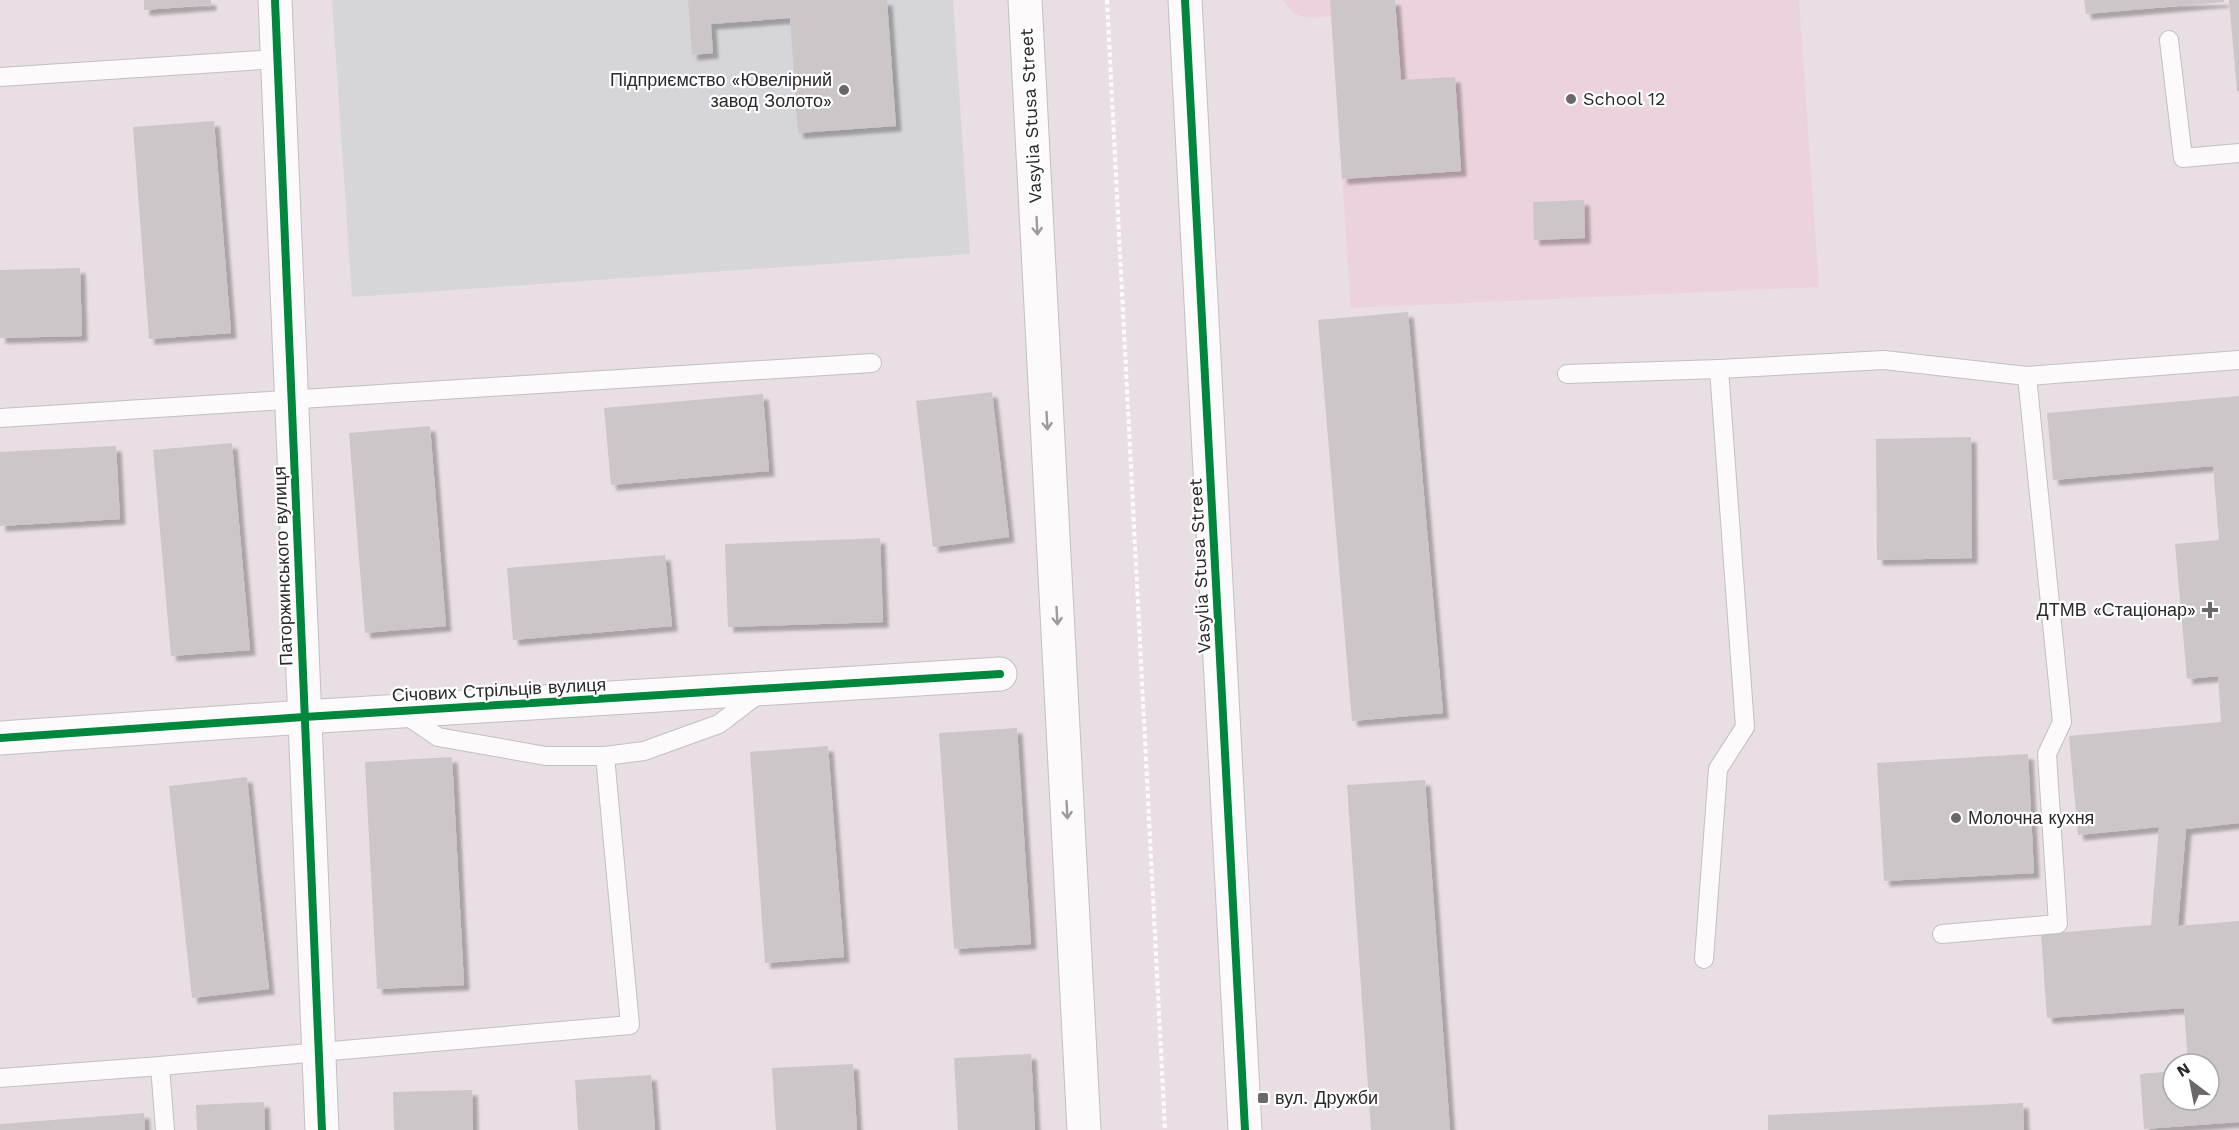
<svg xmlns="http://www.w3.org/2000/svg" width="2239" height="1130" viewBox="0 0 2239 1130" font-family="'Work Sans',sans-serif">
<defs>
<filter id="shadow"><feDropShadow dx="5.5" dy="5.5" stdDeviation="1.5" flood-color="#0004"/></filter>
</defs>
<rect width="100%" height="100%" fill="#e8dee3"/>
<polygon fill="#d6d5d9" points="332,0 953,0 970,254 352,297"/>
<polygon fill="#ecd2dc" points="1283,0 1799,0 1819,287 1351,308 1331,16 1306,18 1293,13"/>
<g fill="#cdc6c9" filter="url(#shadow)">
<polygon points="144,0 211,0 211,5 144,10"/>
<polygon points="688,0 887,0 896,126 798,133 790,18 711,24 713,53 692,55"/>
<polygon points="1330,0 1395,0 1401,80 1455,77 1461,171 1342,179"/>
<polygon points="2084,0 2224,0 2224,2 2086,14"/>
<polygon points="2229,0 2239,0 2239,91 2237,91"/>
<polygon points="214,121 231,333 149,339 133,127"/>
<polygon points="1584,200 1585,238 1534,240 1533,202"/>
<polygon points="80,268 82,336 0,338 0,270"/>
<polygon points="1408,312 1443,713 1352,721 1318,320"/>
<polygon points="992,392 1009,537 933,547 916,401"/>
<polygon points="763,394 769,471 611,485 604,408"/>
<polygon points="2239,396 2239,823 2186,829 2178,926 2239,921 2239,1122 2144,1129 2140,1074 2173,1071 2173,1100 2209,1100 2209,1064 2188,1064 2184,1008 2047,1018 2041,934 2151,925 2159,827 2078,835 2069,736 2221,722 2218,676 2187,679 2175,544 2219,540 2213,466 2053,480 2047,413"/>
<polygon points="430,426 446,626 365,633 349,433"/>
<polygon points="1971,437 1972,558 1877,560 1876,439"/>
<polygon points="232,443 250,650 171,656 153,450"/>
<polygon points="116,446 120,519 0,526 0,452"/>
<polygon points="880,538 883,622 728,627 725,544"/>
<polygon points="665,555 672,626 513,640 507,568"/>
<polygon points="1017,728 1031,944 954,949 939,733"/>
<polygon points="828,746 844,957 765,963 750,752"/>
<polygon points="2028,754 2034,873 1884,881 1877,763"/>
<polygon points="452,757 464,985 377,989 365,762"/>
<polygon points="247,777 269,989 192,998 169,786"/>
<polygon points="1425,780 1450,1130 1371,1130 1347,785"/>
<polygon points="1031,1054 1035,1130 958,1130 954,1058"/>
<polygon points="853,1064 857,1130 776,1130 772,1068"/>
<polygon points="651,1075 655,1130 578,1130 575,1080"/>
<polygon points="472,1090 473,1130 394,1130 393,1092"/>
<polygon points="264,1102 265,1130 197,1130 196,1105"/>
<polygon points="2023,1103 2024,1130 1768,1130 1768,1115"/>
<polygon points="144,1113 145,1130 0,1130 0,1124"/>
</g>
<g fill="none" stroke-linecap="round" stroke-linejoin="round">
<g stroke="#c1c0c1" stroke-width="20">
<g id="service">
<polyline points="2169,40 2183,158 2239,153"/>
<polyline points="0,77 277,59"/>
<polyline points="1567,374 1719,369"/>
<polyline points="0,418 872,363"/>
<polyline points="605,756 644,751 719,724 761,692"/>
<polyline points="1942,934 2058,924 2047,754 2062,722 2027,376 2239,360"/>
<polyline points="1704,959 1718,769 1745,727 1719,369 1884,360 2027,376"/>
<polyline points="0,1078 160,1066"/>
<polyline points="165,1130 160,1066 630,1025 605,756 546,756 438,737 403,713"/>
</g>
</g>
<g stroke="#c1c0c1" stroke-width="35">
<g id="minor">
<polyline points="275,0 322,1130"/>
<polyline points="0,738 304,717 1000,674"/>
</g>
</g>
<g stroke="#c1c0c1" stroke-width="35">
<g id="tertiary">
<polyline points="1025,0 1084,1130"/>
<polyline points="1185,0 1245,1130"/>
</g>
</g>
<polyline stroke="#fcfafb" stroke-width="4" stroke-dasharray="4.5 3" stroke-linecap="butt" points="1107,0 1165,1130"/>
<use href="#service" stroke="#fcfafb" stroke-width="18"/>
<use href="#minor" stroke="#fcfafb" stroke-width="33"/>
<use href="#tertiary" stroke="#fcfafb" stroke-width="33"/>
<g stroke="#fff" stroke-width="11">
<g id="cycleway">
<polyline points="275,0 322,1130"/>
<polyline points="1185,0 1245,1130"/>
<polyline points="0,738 304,717 1000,674"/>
</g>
</g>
<use href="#cycleway" stroke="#00873e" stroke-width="8"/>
</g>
<defs><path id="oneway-shaft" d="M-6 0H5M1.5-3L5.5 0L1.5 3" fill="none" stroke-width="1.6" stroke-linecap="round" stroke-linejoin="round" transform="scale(1.5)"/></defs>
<g stroke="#9d9c9c">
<use href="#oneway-shaft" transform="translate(1037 226) rotate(87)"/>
<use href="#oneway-shaft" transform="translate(1047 421) rotate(87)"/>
<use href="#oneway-shaft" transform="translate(1057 616) rotate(87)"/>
<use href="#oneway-shaft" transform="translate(1067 810) rotate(87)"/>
</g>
<g fill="#6c686a" stroke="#fff" stroke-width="2">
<circle cx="844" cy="90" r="6"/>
<circle cx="1571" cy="99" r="6"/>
<path d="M2207 601h6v6h6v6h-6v6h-6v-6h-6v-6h6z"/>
<circle cx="1956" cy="818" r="6"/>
<rect x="1257" y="1092" width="12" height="12" rx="3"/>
</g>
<g text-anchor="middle" stroke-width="4.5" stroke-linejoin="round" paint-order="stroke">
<g font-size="18" fill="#292929" stroke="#fff" text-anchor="start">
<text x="832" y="86" text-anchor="end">Підприємство «Ювелірний<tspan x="832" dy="21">завод Золото»</tspan></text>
<text x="1583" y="105">School 12</text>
<text x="2196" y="616" text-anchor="end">ДТМВ «Стаціонар»</text>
<text x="1968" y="824">Молочна кухня</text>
<text x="1275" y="1104">вул. Дружби</text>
</g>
<g font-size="18" fill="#292929" stroke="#fff">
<text transform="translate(1031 116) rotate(-93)" y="6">Vasylia Stusa Street</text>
<text transform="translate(283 566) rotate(-92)" y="6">Паторжинського вулиця</text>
<text transform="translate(1200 566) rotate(-93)" y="6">Vasylia Stusa Street</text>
<text transform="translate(499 690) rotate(-3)" y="6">Січових Стрільців вулиця</text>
</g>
</g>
<g transform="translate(2191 1082) rotate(328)"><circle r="28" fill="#ffffff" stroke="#a9a9a9" stroke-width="1.5"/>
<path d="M0-4.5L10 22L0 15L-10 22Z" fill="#6c686a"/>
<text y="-9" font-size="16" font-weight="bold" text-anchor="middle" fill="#292929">N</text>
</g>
</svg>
